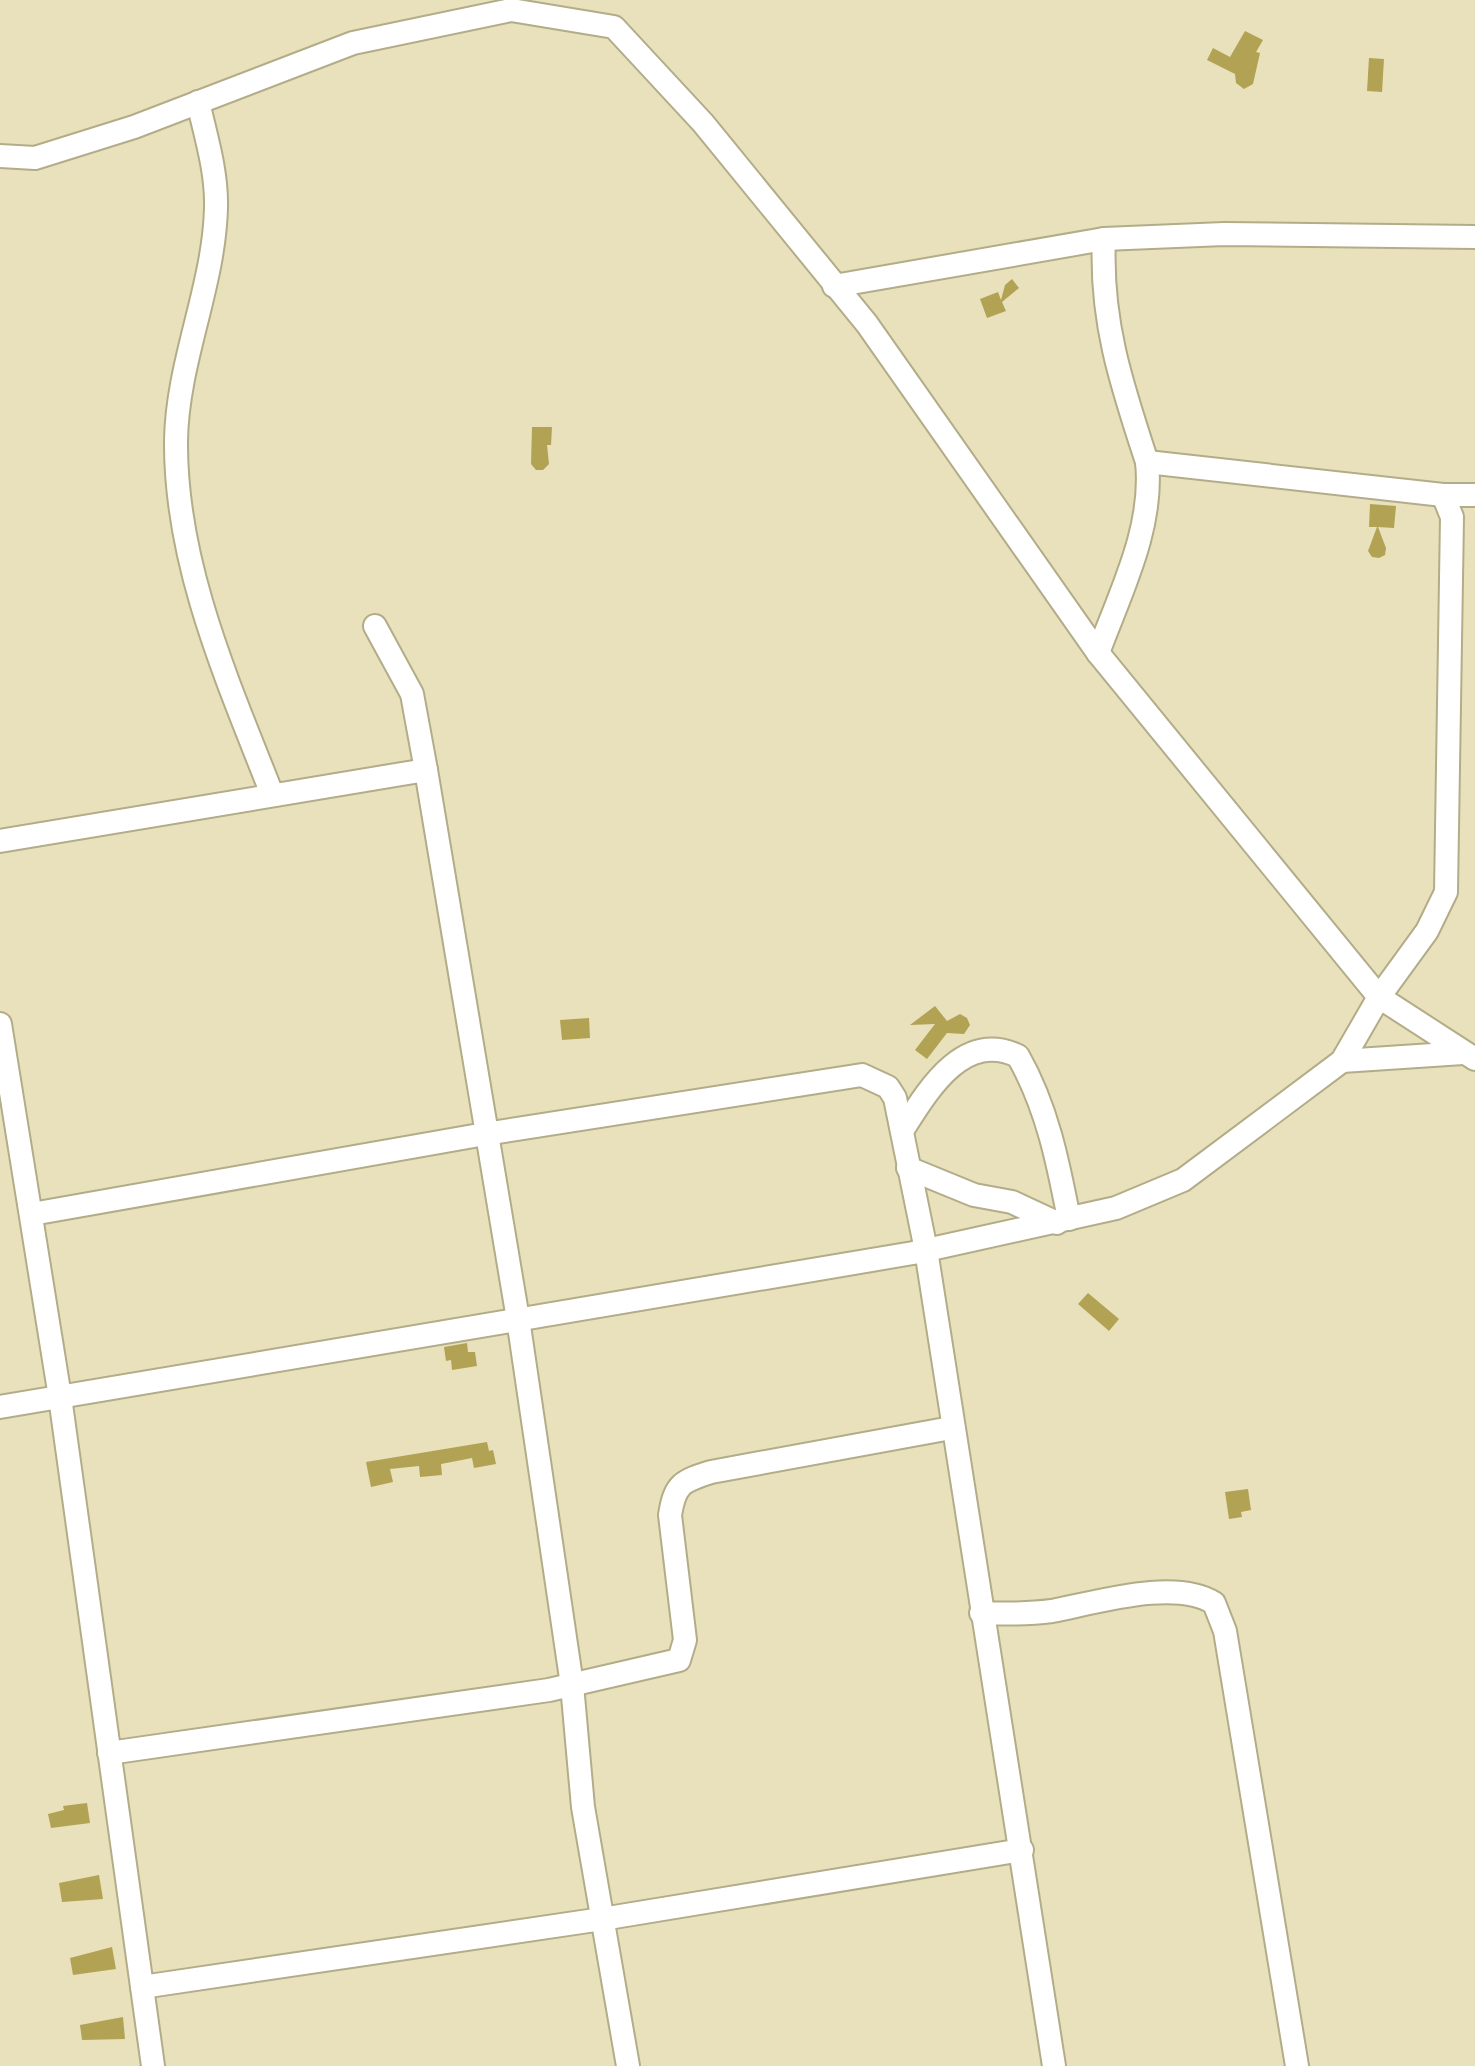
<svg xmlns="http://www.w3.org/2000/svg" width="1475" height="2066" viewBox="0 0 1475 2066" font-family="'Titillium Web',sans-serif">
<rect width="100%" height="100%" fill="#e8e1bc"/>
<g fill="#b2a254">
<polygon points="1245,31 1263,40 1256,52 1260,53 1253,84 1244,89 1236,83 1235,74 1207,60 1213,48 1230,57"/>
<polygon points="1369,58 1384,59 1382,92 1367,91"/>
<polygon points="1012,279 1019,288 1002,302 1006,311 987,318 980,299 998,292 1001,300 1005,285"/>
<polygon points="532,427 552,427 551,445 547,445 549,464 543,470 536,470 531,464"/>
<polygon points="1370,504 1396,506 1394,528 1378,527 1386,548 1385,555 1379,558 1372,557 1368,551 1377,527 1369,527"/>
<polygon points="935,1006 947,1021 960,1014 967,1018 970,1025 964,1034 947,1033 927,1059 915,1050 935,1024 910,1025"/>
<polygon points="589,1018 590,1038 562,1040 560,1020"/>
<polygon points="1088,1293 1119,1319 1109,1331 1078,1304"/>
<polygon points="467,1343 468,1352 475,1352 477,1366 452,1370 451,1360 446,1361 444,1347"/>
<polygon points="487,1442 489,1451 493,1450 496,1464 474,1468 472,1458 441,1464 442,1475 420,1477 419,1466 390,1469 393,1482 371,1487 366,1462"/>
<polygon points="1248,1489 1251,1510 1241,1512 1242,1517 1229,1519 1225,1492"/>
<polygon points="87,1803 90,1823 51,1828 48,1814 64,1810 63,1806"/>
<polygon points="99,1875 103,1899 62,1902 59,1883"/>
<polygon points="112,1947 116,1969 73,1975 70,1958"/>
<polygon points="123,2017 125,2039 82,2040 80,2025"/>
</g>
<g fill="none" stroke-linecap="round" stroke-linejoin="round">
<g stroke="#b3ac88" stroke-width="26">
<g id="minor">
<path d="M198,102C206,137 217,172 216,208C214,287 177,362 176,441C175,564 228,682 272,794"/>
<polyline points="0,156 35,158 134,127 353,43 511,10 614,27 703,123 867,324 1098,653 1379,997 1475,1059"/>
<polyline points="834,286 1104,239 1224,234 1475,237"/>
<polyline points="1147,462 1443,495 1475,495"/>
<polyline points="375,626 412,694 426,770"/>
<path d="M1098,653C1120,593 1154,528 1147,462C1122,386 1100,321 1104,239"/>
<polyline points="0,841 426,770 518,1319 572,1685 583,1807 628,2066"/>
<polyline points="0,1024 60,1397 153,2066"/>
<polyline points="1342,1061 1463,1053"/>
<path d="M902,1131C928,1090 963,1030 1018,1056C1047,1107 1058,1162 1069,1219"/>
<polyline points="908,1168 974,1195 1012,1202 1057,1223"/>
<polyline points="32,1214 485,1134 862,1075 888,1087 895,1098 926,1250 1054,2066"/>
<polyline points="0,1407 913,1253 1116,1208 1183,1180 1342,1061 1379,997 1427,931 1446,892 1452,517 1443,495"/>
<path d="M981,1613C1005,1614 1028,1614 1052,1611C1095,1603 1175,1578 1214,1603L1225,1631L1297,2066"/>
<path d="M109,1753L549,1690L679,1660L685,1640L670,1515C675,1484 682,1481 711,1472L951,1428"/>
<polyline points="142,1987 602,1919 1022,1850"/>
</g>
</g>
<use href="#minor" stroke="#fff" stroke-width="22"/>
</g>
</svg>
